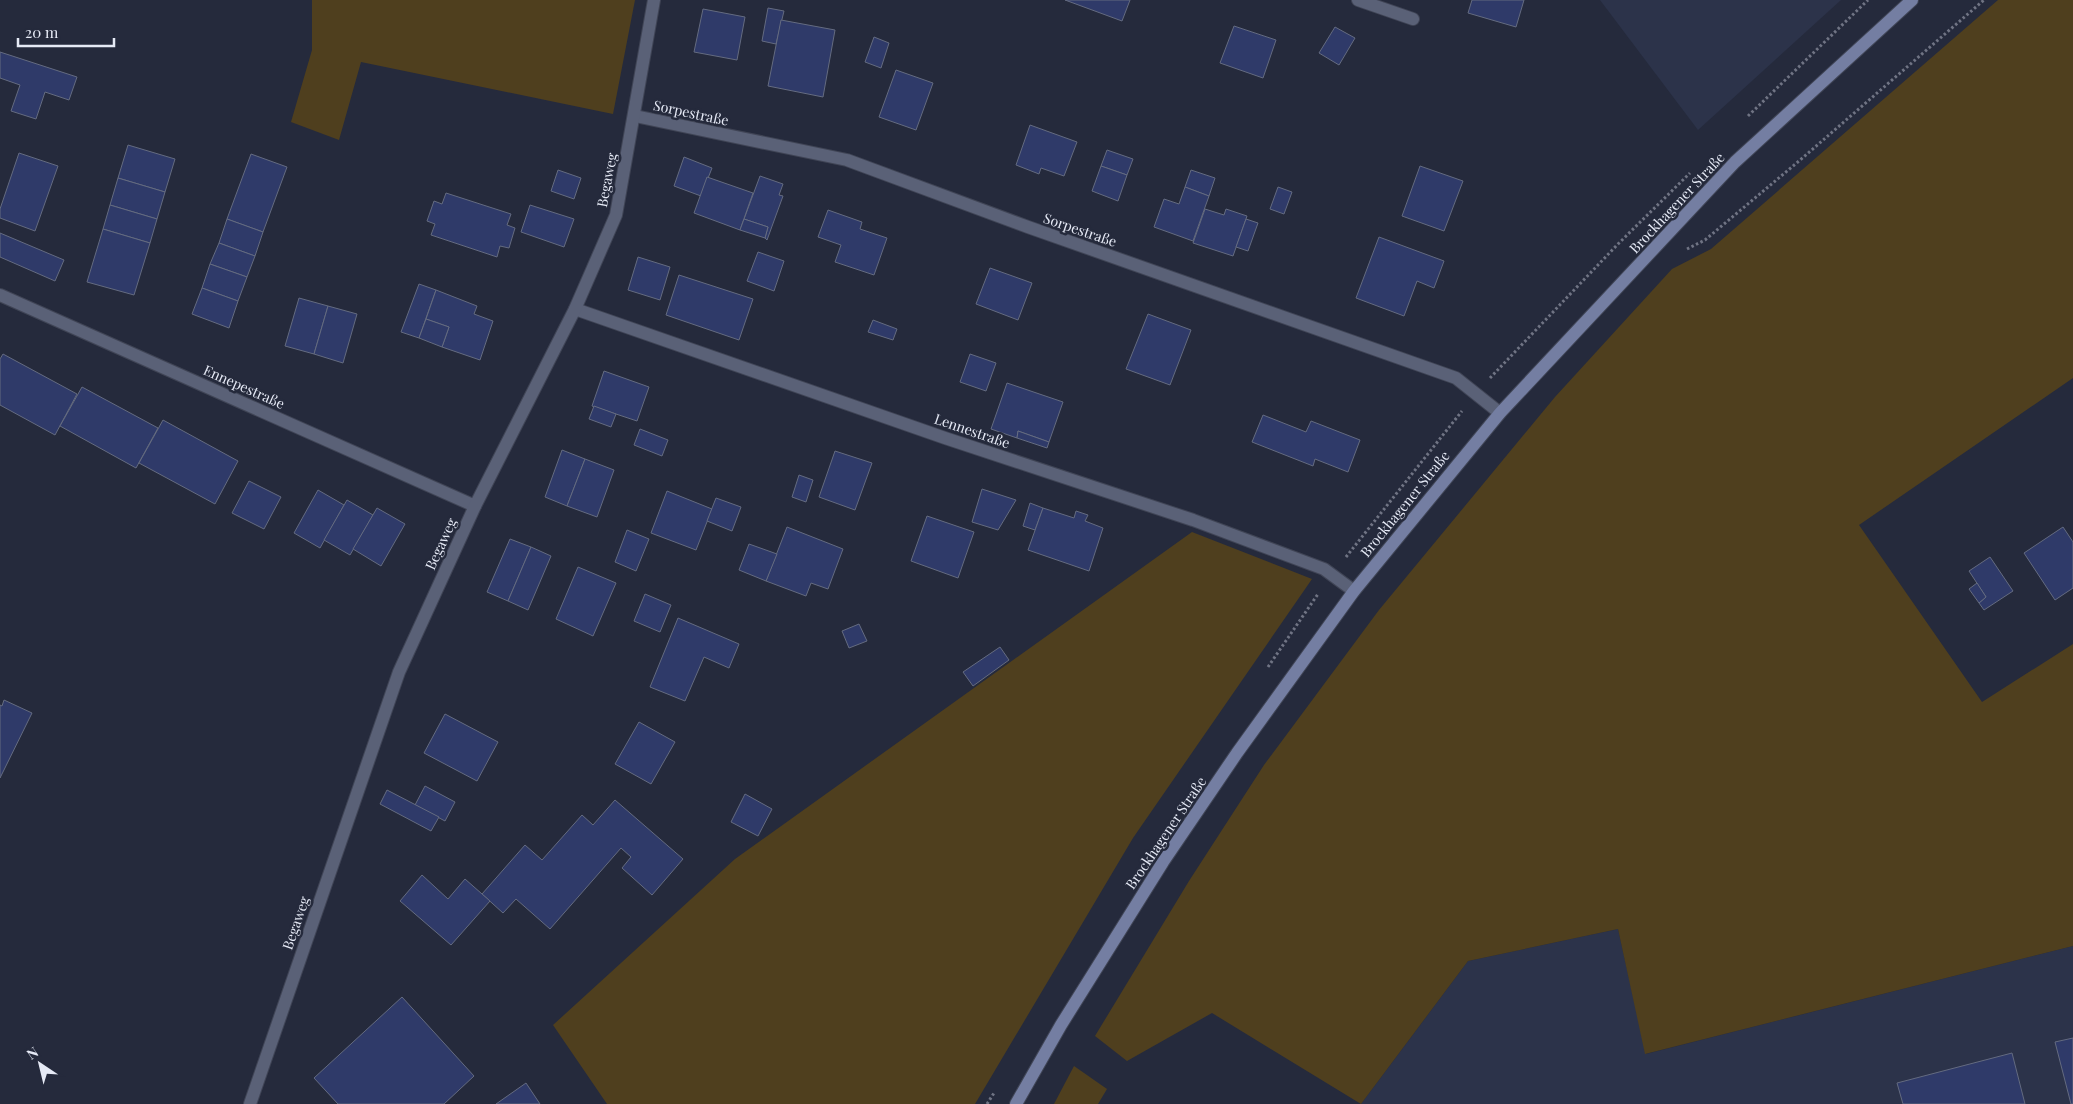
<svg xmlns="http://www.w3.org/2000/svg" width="2073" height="1104" viewBox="0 0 2073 1104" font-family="'Playfair Display',serif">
<rect width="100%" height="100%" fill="#252a3c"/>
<g fill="#2c334a">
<polygon points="1600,0 1841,0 1698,130"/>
<polygon points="1618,929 1646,1054 2073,946 2073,1104 1361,1104 1468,961"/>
</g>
<g fill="#4f3f1e">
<polygon points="312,0 635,0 613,114 361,62 339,140 291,122 312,50"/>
<polygon points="1998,0 2073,0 2073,378 1859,525 1982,702 2073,644 2073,946 1645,1054 1618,929 1468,961 1361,1104 1212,1013 1127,1061 1095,1036 1189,881 1264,765 1379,610 1555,397 1672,269 1711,249"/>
<polygon points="1192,532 1312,579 1133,838 975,1104 607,1104 553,1025 735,859"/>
<polygon points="1074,1066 1107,1089 1098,1104 1054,1104"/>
</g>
<g fill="#2f3a69" stroke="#646b80">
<polygon points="1065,0 1130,0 1122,21"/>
<polygon points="1472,0 1524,0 1516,27 1468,13"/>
<polygon points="768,8 784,11 776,44 762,41"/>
<polygon points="703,9 745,17 737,60 694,52"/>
<polygon points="781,20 835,30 823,97 768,86"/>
<polygon points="1234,26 1276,40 1263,78 1220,63"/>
<polygon points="1335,27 1355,38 1339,65 1319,53"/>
<polygon points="874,37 889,43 881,68 865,62"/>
<polygon points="0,52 77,77 69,100 45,92 36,119 11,111 20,85 0,78"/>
<polygon points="896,70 933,83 916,130 879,117"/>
<polygon points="1030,125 1077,142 1064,176 1041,168 1039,174 1016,165"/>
<polygon points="128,145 175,159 165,192 118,178"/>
<polygon points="1107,150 1133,159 1127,175 1101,166"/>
<polygon points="19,153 58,166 35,231 0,218 0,209"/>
<polygon points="251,154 287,167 263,232 227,219"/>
<polygon points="684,157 712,168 701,196 674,186"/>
<polygon points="1101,166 1127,175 1118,201 1092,191"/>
<polygon points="1420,166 1463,181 1444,231 1402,216"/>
<polygon points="558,170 581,178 574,199 551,191"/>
<polygon points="1191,170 1215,178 1209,196 1185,187"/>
<polygon points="760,176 783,184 779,195 783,196 767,240 765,238 768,227 744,219"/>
<polygon points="707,177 753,193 740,230 694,213"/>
<polygon points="118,178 165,192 157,219 110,205"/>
<polygon points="1185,187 1209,196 1193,241 1154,227 1164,199 1179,204"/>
<polygon points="1278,187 1292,192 1284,214 1270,209"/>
<polygon points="446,193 511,214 507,225 515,228 509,248 500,246 497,257 431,235 435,224 427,221 434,201 442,204"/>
<polygon points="110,205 157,219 150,243 103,229"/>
<polygon points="530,205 574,219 564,247 521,232"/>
<polygon points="1205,209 1224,215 1226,209 1247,216 1233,256 1193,243"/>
<polygon points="828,210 862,222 860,229 887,238 874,275 835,262 841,245 818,237"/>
<polygon points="227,219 263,232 255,256 219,243"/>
<polygon points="744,219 768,227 765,238 740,230"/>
<polygon points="1246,219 1258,223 1248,251 1236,247"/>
<polygon points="103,229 150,243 134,295 87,282"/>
<polygon points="0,233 64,260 55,281 0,257"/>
<polygon points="1379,237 1444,261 1434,288 1417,281 1404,316 1356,298"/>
<polygon points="219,243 255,256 247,277 210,264"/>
<polygon points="758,252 784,261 774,291 747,281"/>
<polygon points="638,257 670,267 660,300 628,290"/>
<polygon points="210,264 247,277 238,301 202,288"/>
<polygon points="990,268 1032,283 1018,320 976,304"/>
<polygon points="679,275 753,299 739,340 666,315"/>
<polygon points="419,284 436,290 419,338 401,332"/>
<polygon points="202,288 238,301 229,328 192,314"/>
<polygon points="436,290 477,306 474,314 493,321 480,360 442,347 449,327 426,319"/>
<polygon points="299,298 328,306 314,354 285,346"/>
<polygon points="328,306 357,314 343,363 314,354"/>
<polygon points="1148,314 1191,330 1170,385 1126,369"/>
<polygon points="426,319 449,327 442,347 419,338"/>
<polygon points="873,320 897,329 893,340 868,332"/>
<polygon points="3,354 77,394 55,435 0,405 0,359"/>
<polygon points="970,354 996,363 986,391 960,382"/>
<polygon points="604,371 649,387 637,421 592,406"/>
<polygon points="1007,383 1063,402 1049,442 1018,431 1017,438 991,429"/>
<polygon points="82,387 158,428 136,468 60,426"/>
<polygon points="594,406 616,414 611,427 589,419"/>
<polygon points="1263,415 1306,432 1311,421 1360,440 1348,472 1315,459 1313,466 1252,442"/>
<polygon points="163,420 238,461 215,504 139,463"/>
<polygon points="640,429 668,440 662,456 634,445"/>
<polygon points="1018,431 1049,442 1047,448 1017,438"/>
<polygon points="562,450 585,459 567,506 545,497"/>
<polygon points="835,451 872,463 855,510 819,497"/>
<polygon points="585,459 614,470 597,517 567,506"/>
<polygon points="799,475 813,480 806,502 792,497"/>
<polygon points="249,481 281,497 264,529 232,513"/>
<polygon points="982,489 1016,500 998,530 972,522"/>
<polygon points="318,490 344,505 320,548 294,533"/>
<polygon points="667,491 712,509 696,550 651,533"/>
<polygon points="716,498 741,507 732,531 707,521"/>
<polygon points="347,500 373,515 350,555 324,540"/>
<polygon points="1030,503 1043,508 1035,530 1023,526"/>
<polygon points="377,508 405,524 381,566 353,549"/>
<polygon points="1043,508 1074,518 1076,511 1088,515 1085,521 1103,528 1089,571 1028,550"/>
<polygon points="927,516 974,532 958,578 911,561"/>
<polygon points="787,527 843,549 828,589 811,583 806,596 766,581"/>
<polygon points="2063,527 2073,542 2073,588 2055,600 2024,553"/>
<polygon points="627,530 649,539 636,571 615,562"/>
<polygon points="510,539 531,547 508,601 487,592"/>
<polygon points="749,544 777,554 766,581 739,570"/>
<polygon points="531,547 551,556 528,610 508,601"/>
<polygon points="1990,557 2013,591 1984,610 1979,603 1986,597 1969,571"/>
<polygon points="578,567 616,583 593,636 556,619"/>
<polygon points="1977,583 1986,597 1979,603 1969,589"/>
<polygon points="645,594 671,605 660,632 634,621"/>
<polygon points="678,618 739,644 729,668 704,657 685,701 650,687"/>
<polygon points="859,624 867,641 849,648 842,631"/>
<polygon points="1000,647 1009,660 973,686 963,672"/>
<polygon points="4,700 32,713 0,778 0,705 2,706"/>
<polygon points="445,714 498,742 477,781 424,753"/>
<polygon points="639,722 675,742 651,784 615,764"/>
<polygon points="425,786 455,802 445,821 415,805"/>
<polygon points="387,790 439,817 431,831 380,804"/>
<polygon points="745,794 772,809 758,836 731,822"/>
<polygon points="615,800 683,859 652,895 622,868 631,857 621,848 550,929 516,899 503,913 482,894 525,845 542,860 582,815 593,825"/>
<polygon points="422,875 448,899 465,879 490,901 451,945 400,901"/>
<polygon points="402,997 474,1076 444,1104 338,1104 314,1078"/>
<polygon points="2073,1038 2073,1104 2071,1104 2055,1042"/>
<polygon points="2012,1053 2025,1104 1903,1104 1897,1083"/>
<polygon points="526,1083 540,1104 496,1104"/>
</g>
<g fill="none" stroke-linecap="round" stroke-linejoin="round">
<g stroke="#404556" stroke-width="14">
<g id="minor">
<polyline points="1358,0 1413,19"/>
<polyline points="635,116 847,160 1028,227 1456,378 1500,413"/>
<polyline points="0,295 475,506"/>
<polyline points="575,309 945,438 1193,520 1324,569 1354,591"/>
<polyline points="250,1104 399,672 475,506 575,309 616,215 654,0"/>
</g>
</g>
<g stroke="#404556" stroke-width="14">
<polyline id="secondary" points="1016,1104 1061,1025 1163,862 1237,753 1354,591 1500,413 1735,162 1912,0"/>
</g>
<g stroke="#707484" stroke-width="3" stroke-dasharray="2.5 2.5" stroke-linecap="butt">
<polyline points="1748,116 1868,0"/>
<polyline points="1687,249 1705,240 1799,161 1984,0"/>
<polyline points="1490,378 1618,244 1690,173"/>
<polyline points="1346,557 1462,411"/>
<polyline points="1268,667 1318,594"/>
<polyline points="987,1104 994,1093"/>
</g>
<use href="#minor" stroke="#5a6177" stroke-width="12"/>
<use href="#secondary" stroke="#747ea2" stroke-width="12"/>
</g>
<g text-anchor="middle" stroke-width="5" stroke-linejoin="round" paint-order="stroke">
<g font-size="14" fill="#e6eaf6" stroke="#252a3c">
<text transform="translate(691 113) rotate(12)" y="5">Sorpestraße</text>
<text transform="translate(607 180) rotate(-79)" y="5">Begaweg</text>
<text transform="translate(1677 203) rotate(-47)" y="5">Brockhagener Straße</text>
<text transform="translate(1080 230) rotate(19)" y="5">Sorpestraße</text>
<text transform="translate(244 387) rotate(24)" y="5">Ennepestraße</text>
<text transform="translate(972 431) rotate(19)" y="5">Lennestraße</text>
<text transform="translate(1405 504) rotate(-51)" y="5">Brockhagener Straße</text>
<text transform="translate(441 544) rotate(-65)" y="5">Begaweg</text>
<text transform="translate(1166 833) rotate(-56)" y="5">Brockhagener Straße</text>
<text transform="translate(296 923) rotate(-71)" y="5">Begaweg</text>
</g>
</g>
<g transform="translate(40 1064) rotate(325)" stroke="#252a3c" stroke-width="4" paint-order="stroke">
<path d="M0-4L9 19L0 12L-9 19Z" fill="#e6eaf6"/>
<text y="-8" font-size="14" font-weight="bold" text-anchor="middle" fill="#e6eaf6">N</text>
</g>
<path d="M18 38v8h96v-8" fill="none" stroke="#e6eaf6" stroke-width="2.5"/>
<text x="25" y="38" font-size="15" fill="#e6eaf6" stroke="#252a3c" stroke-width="4" paint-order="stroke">20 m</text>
</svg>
